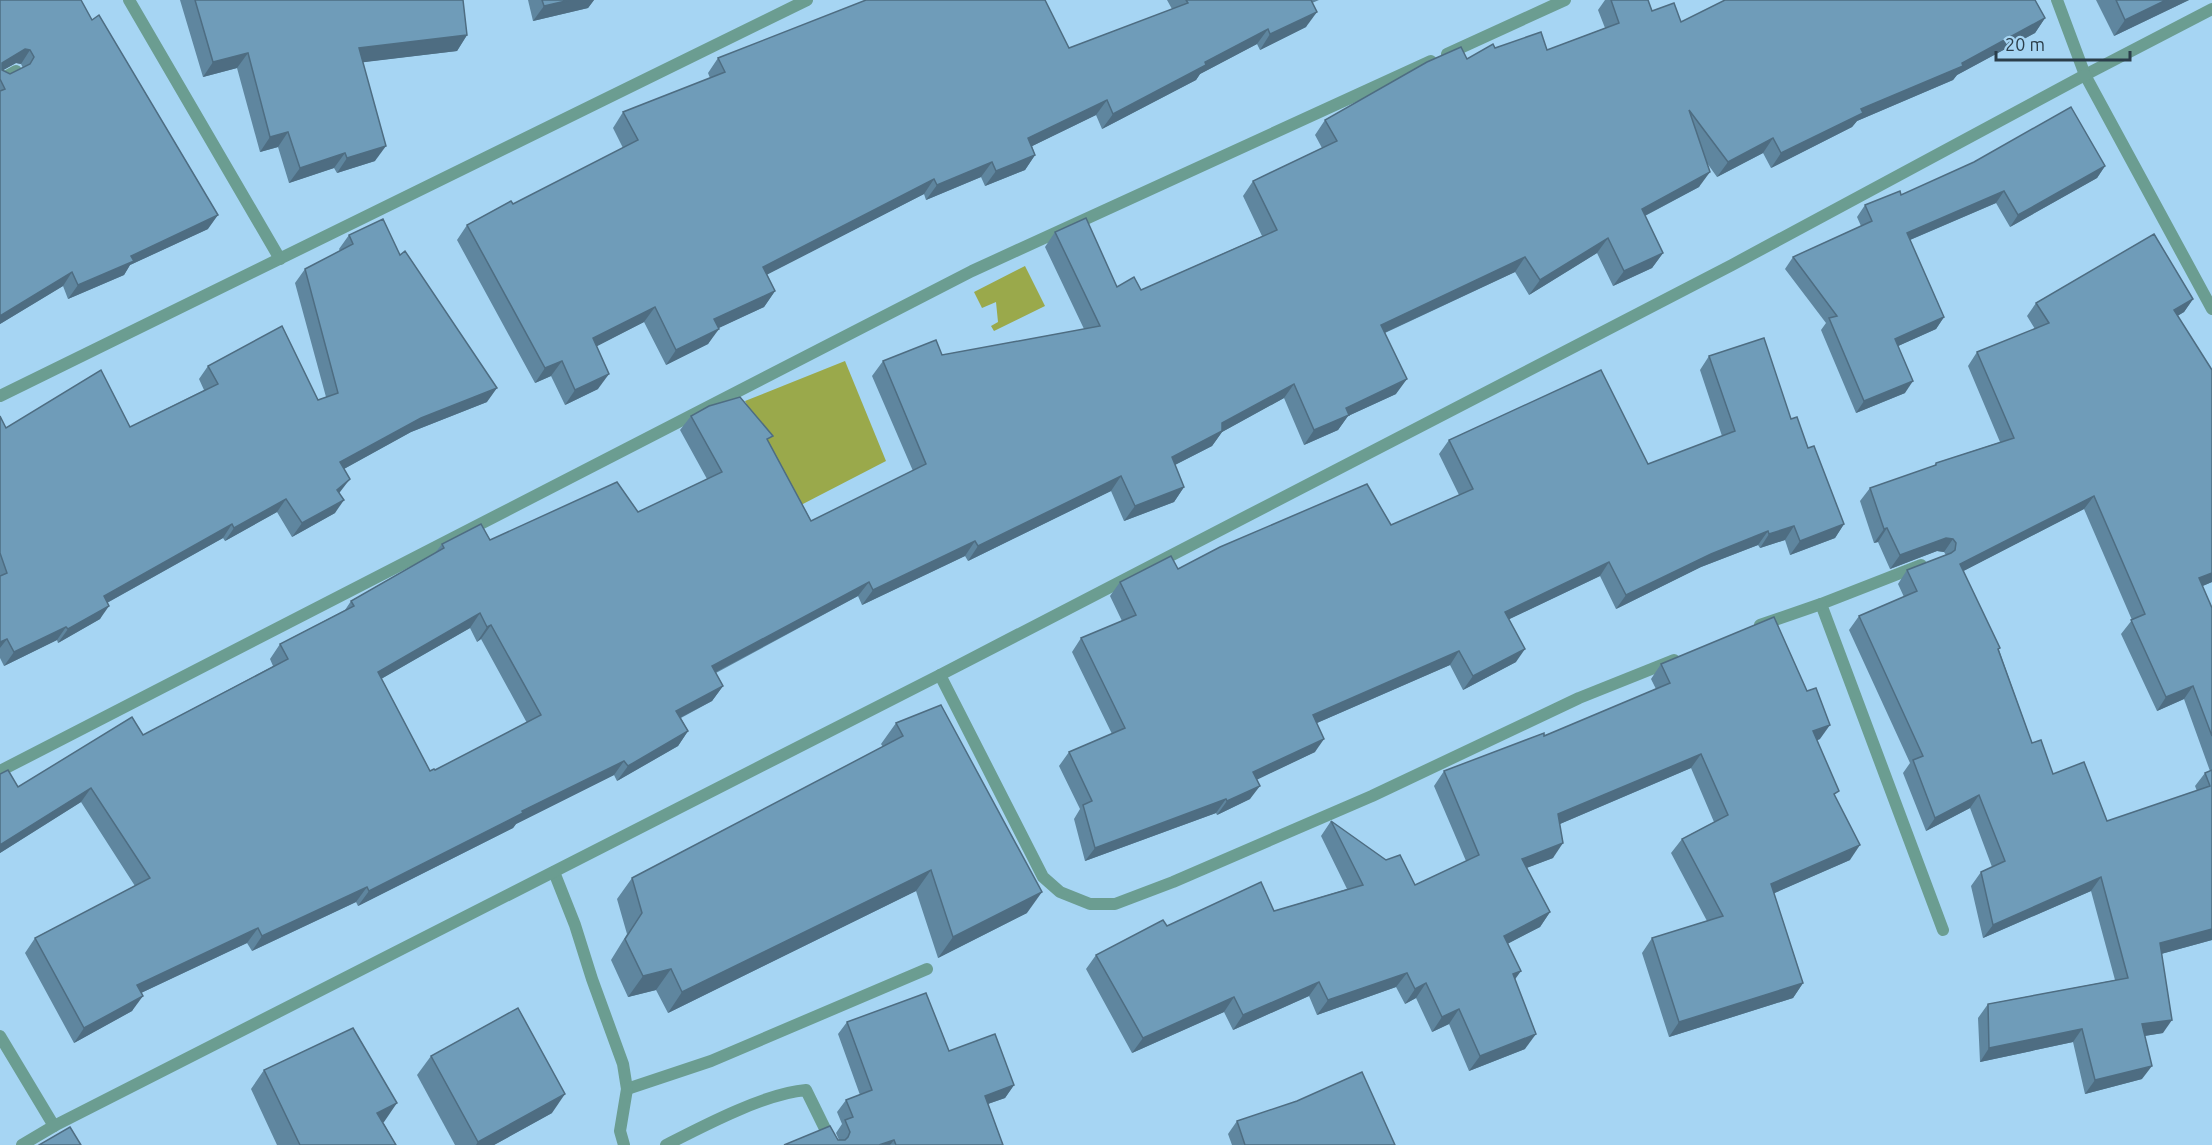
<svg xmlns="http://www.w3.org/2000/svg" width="2212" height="1145" viewBox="0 0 2212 1145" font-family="Ubuntu,sans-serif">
<rect width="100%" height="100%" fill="#a6d5f3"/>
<g fill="#9aa94b">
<polygon points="1025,266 1045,306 994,331 991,326 998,322 996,302 982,308 974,292"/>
<polygon points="845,361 886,461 799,506 745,401"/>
</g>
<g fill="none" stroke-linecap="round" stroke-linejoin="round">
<g stroke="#6b9d91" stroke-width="12">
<polyline points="2085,75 2212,9"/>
<polyline points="1921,565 1821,604 1943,930"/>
<polyline points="627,1089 711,1061 927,969"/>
</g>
<g stroke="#6b9d91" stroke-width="12">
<polyline points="129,0 280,259"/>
<polyline points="2057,0 2085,75 2212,309"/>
<polyline points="1447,54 1565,0"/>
<polyline points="0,80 16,71"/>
<polyline points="0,396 807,0"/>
<polyline points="1760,625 1821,604"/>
<polyline points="940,675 1043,877 1060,892 1090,904 1115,904 1173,882 1372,796 1579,698 1674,660"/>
<polyline points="0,771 972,271 1431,61"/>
<polyline points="554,872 575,925 592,979 623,1064 627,1089 620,1131 624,1145"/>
<polyline points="0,1036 54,1126"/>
<polyline points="22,1145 54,1126 940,675 1732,265 2085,75"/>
<path d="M666,1145C703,1126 766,1093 806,1090L833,1145"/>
</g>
</g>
<g fill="#5f869f" fill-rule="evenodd">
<path d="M0,0L208,229L130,265L124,275L68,299L63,286L0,324ZM16,63L21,64L23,68L10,74L3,70Z"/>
<polygon points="180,0 463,0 467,35 457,51 363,62 375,161 337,173 334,168 289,183 278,147 260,152 237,68 203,77"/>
<polygon points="528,0 594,0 588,8 533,21"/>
<polygon points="1167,0 1319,0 1312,3 1306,27 1260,50 1257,44 1200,74 1196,80 1102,129 1096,115 1032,146 1035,155 1025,170 985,186 981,177 926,200 924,194 767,274 775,291 764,307 718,328 708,344 666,365 644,322 596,346 598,389 565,405 551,376 535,383 457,240 467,225 513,204 623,148 613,128 623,112 710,78 708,73 718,58 1069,48 1172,9"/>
<path d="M1605,0H1648L1652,11L1681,22L2045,18L2035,33L1957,75L1953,80L1857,121L1852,127L1771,168L1763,153L1717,177L1707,163L1699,187L1645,216L1663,253L1652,268L1613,286L1597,253L1529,295L1515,272L1385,333L1396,394L1348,416L1338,430L1304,445L1284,398L1222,432L1212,446L1175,465L1184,487L1174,502L1124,521L1111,491L968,561L965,556L862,605L858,596L716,673L723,686L712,701L681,718L688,731L678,746L617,781L614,775L516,824L513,828L358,906L356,902L252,951L247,943L141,993L132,1011L74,1043L25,953L35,938L135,886L81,802L0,853V774L18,787L143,735L273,666L270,659L280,644L345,610L351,601L435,553L442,544L490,540L638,512L707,479L680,430L691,416L769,442L811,521L913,471L872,376L883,361L942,355L1084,329L1045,247L1055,232L1117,287L1141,290L1262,236L1243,196L1253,181L1322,148L1315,135L1325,120L1467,59L1495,48L1547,50L1605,28L1598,10ZM470,628L477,642L481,639L527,723L435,770L430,771L381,679Z"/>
<polygon points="2096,0 2189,0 2114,36"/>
<polygon points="2105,166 2097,178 2010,227 1996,203 1910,240 1944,317 1936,329 1898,346 1905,393 1856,413 1821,330 1826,323 1785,269 1793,257 1861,226 1857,217 1865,205 1901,195"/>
<polygon points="349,235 400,255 487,402 411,432 344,469 340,492 339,493 335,513 292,537 277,512 225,541 223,538 107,603 100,619 58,643 57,640 4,666 0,658 0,416 6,428 130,427 204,390 199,379 208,366 318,400 326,397 295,283 305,269 340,251 339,249"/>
<path d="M2193,299L2184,312L2177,316L2212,582L2202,586L2212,608V940L2161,954L2163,1033L2144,1036L2142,1079L2085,1094L2073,1042L1980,1062L1978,1018L1988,1004L2115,980L2091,891L1983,938L1971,886L1981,872L1992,867L1970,808L1926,831L1903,773L1910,763L1849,630L1859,616L1904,597L1898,584L1907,570L1946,555L1944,552L1937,551L1890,569L1878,542L1874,543L1860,501L1870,488L1934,466L1936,463L2000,442L1968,366L1977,352L2035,329L2027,316L2036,303ZM2084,509L2132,620L2121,634L2157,711L2184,699L2210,771L2205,773L2195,786L2197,791L2107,821L2053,774L2032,743L1999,650L1963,571Z"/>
<polygon points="1709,356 1791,419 1808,448 1844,524 1835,538 1790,555 1785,540 1760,548 1758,545 1701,567 1616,609 1600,576 1509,619 1516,662 1463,690 1450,665 1317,723 1315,752 1257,779 1250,799 1217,815 1216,813 1085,861 1074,819 1080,809 1059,766 1069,752 1112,734 1072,652 1081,638 1122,621 1110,596 1120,582 1178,569 1391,525 1459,495 1439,454 1449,440 1648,464 1722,436 1700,370"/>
<polygon points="1661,664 1820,739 1817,740 1835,797 1850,860 1774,893 1803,983 1793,998 1669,1037 1642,953 1652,938 1707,921 1671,853 1682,839 1714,822 1691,768 1560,824 1553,858 1526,868 1550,912 1540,927 1508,943 1515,979 1525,1049 1469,1071 1449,1024 1432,1032 1416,998 1405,1004 1396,987 1317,1015 1309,996 1233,1030 1224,1012 1132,1053 1086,969 1096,955 1167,926 1274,911 1347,889 1321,836 1331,821 1415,885 1466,861 1434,786 1444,771 1544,736 1656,689 1651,679"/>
<polygon points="896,723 1027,913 938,958 916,891 668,1013 656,990 628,997 611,960 627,934 617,899 632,878 883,747 881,744"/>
<polygon points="847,1022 949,1051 1014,1085 1005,1098 988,1104 1003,1145 784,1145 839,1140 836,1133 842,1124 837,1112 846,1100 860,1095 838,1034"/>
<polygon points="431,1056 552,1113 494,1145 455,1145 417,1075"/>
<polygon points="264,1070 384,1122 383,1122 396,1145 277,1145 251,1089"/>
<polygon points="1237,1121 1395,1145 1232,1145 1228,1134"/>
</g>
<g fill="#4e6d82">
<polygon points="570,0 594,0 588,8 533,21 544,6"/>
<polygon points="2166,0 2189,0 2114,36 2125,20"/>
<polygon points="1317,12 1306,27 1260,50 1270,34"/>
<polygon points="2045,18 2035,33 1957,75 1953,80 1857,121 1852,127 1771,168 1781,153 1861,109 1962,63"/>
<polygon points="1268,29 1257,44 1200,74 1196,80 1102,129 1113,114 1205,62"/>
<polygon points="467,35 457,51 349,64 359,48"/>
<polygon points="25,49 30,50 21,64 16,63 0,72 2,63"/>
<polygon points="248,53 237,68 203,77 213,62"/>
<polygon points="1107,100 1096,115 1018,153 1028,138"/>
<polygon points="288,132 278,147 260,152 270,137"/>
<polygon points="1773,138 1763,153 1717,177 1728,162"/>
<polygon points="386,146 375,161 337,173 347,158"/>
<polygon points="345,153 334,168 289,183 300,168"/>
<polygon points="1035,155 1025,170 985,186 996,171"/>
<polygon points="992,162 981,177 926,200 937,185"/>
<polygon points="2105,166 2097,178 2010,227 2018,215"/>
<polygon points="1710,172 1699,187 1631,223 1642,209"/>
<polygon points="934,179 924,194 753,282 763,267"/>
<polygon points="2004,191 1996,203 1898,245 1907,233"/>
<polygon points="218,215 208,229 130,265 124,275 68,299 78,285 131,256"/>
<polygon points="1608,238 1597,253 1529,295 1540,280"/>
<polygon points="1663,253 1652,268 1613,286 1624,271"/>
<polygon points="1525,257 1515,272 1371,339 1381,325"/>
<polygon points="72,272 63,286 0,324 0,316"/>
<polygon points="775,291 764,307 704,335 714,319"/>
<polygon points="2193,299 2184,312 2164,324 2174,310"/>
<polygon points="655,307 644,322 582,354 593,338"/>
<polygon points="1944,317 1936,329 1887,351 1895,339"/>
<polygon points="719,329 708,344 666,365 676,350"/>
<polygon points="562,361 551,376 535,383 545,368"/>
<polygon points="609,374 598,389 565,405 575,390"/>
<polygon points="1407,379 1396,394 1348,416 1338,430 1304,445 1314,430 1346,408"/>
<polygon points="1913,381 1905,393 1856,413 1864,401"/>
<polygon points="1294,384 1284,398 1222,432 1212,446 1161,472 1172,457 1222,423"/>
<polygon points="497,388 487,402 411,432 331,476 340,462 421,418"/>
<polygon points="1121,476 1111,491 968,561 978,546"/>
<polygon points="350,479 340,492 327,504 337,490"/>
<polygon points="1184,487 1174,502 1124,521 1135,506"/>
<polygon points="2094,496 2084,509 1950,578 1960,564"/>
<polygon points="286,499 277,512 225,541 234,528"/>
<polygon points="344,500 335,513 292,537 302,523"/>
<polygon points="232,524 223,538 94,610 104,596"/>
<polygon points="1844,524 1835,538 1790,555 1800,541"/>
<polygon points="1794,526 1785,540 1760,548 1769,534"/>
<polygon points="1887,528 1878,542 1874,543 1884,529"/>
<polygon points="1768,531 1758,545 1701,567 1616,609 1626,595 1711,554"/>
<polygon points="1946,538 1953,539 1944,552 1937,551 1890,569 1900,555"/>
<polygon points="975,541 965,556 862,605 873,590"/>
<polygon points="1609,562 1600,576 1495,626 1505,612"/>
<polygon points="2212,573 2212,582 2189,592 2199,578"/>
<polygon points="869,582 858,596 701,680 712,666"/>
<polygon points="109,606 100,619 58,643 68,629"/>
<polygon points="480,613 470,628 367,687 378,672"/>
<polygon points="491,625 481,639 477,642 487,627"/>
<polygon points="66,627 57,640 4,666 14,652"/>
<polygon points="7,639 0,648 0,642"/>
<polygon points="1525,649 1516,662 1463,690 1473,676"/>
<polygon points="1459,651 1450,665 1303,729 1313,715"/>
<polygon points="723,686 712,701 666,725 676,711"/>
<polygon points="2193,686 2184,699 2157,711 2166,697"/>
<polygon points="1830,725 1820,739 1803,746 1813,731"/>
<polygon points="688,731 678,746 617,781 628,766"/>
<polygon points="1324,739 1315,752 1244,786 1253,772"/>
<polygon points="1701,754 1691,768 1548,829 1558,814"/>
<polygon points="624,761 614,775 516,824 513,828 358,906 369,891 522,811"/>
<polygon points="1260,786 1250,799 1217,815 1227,801"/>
<polygon points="91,788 81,802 0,853 0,845"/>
<polygon points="1979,795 1970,808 1926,831 1935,818"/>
<polygon points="1226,799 1216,813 1085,861 1095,848"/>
<polygon points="1563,843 1553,858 1511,874 1522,859"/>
<polygon points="1860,845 1850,860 1761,899 1771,884"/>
<polygon points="931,870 916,891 668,1013 682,992"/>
<polygon points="2101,877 2091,891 1983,938 1993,925"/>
<polygon points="367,887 356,902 252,951 262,936"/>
<polygon points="1042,892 1027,913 938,958 953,937"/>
<polygon points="1550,912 1540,927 1494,951 1504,936"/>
<polygon points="258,928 247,943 126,1000 137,985"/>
<polygon points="2212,929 2212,940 2150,957 2160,943"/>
<polygon points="671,969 656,990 628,997 643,976"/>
<polygon points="1521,971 1511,985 1513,974"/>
<polygon points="1407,973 1396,987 1317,1015 1328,1000"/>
<polygon points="1319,982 1309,996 1233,1030 1243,1015"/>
<polygon points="1426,983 1416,998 1405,1004 1415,989"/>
<polygon points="1803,983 1793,998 1669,1037 1679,1022"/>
<polygon points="143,996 132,1011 74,1043 84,1028"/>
<polygon points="1234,997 1224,1012 1132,1053 1143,1038"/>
<polygon points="1459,1009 1449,1024 1432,1032 1442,1017"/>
<polygon points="2172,1020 2163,1033 2132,1038 2142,1024"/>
<polygon points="2082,1029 2073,1042 1980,1062 1989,1048"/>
<polygon points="1536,1034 1525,1049 1469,1071 1480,1056"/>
<polygon points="2152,1066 2142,1079 2085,1094 2095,1080"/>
<polygon points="1014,1085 1005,1098 976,1108 985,1096"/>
<polygon points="565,1094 552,1113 494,1145 476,1145 478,1142"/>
<polygon points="397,1103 384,1122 364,1132 377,1113"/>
<polygon points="894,1140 890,1145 879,1145"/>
</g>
<g fill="#6f9cb9" stroke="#4e6d82" stroke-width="1.5" fill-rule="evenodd">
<path d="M0,0H81L92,20L99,15L218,215L131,256L134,261L78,285L72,272L0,316V91L5,89L0,79ZM25,49L30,50L34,57L30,64L10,74L2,70V63Z"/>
<polygon points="195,0 463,0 467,35 359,48 386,146 347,158 345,153 300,168 288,132 270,137 248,53 213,62"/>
<polygon points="542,0 570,0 544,6"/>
<polygon points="866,0 1045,0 1069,48 1188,3 1186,0 1311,0 1317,12 1270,34 1268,29 1205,62 1206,65 1113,114 1107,100 1028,138 1035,155 996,171 992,162 937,185 934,179 763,267 775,291 714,319 719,329 676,350 655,307 593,338 609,374 575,390 562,361 545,368 467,225 511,201 513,204 638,140 623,112 725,72 718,58"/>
<path d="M1611,0H1648L1652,11L1674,3L1681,22L1725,0H2035L2045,18L1962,63L1963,66L1861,109L1863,113L1781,153L1773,138L1728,162L1689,110L1710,172L1642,209L1663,253L1624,271L1608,238L1540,280L1525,257L1381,325L1407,379L1346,408L1349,415L1314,430L1294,384L1222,423V431L1172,457L1184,487L1135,506L1121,476L978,546L975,541L873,590L869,582L712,666L723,686L676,711L688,731L628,766L624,761L522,811L523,813L369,891L367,887L262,936L258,928L137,985L143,996L84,1028L35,938L150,878L91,788L0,845V774L8,770L18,787L132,717L143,735L288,659L280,644L354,606L351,601L444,548L442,544L481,524L490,540L617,482L638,512L722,472L691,416L709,406L740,397L773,436L767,439L811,521L926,464L883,361L936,340L942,355L1100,326L1055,232L1086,218L1117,287L1134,277L1141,290L1277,230L1253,181L1337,141L1325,120L1427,62L1461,47L1467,59L1493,44L1495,48L1541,32L1547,50L1619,23ZM480,613L487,627L491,625L541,715L435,770L434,769L430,771L378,672Z"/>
<polygon points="2116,0 2166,0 2125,20"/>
<polygon points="2071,107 2105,166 2018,215 2004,191 1907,233 1944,317 1895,339 1913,381 1864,401 1829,318 1837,316 1793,257 1872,221 1865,205 1900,191 1901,195 1974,162"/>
<polygon points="383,219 400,255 405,251 497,388 421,418 340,462 350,479 337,490 344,500 302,523 286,499 234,528 232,524 104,596 109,606 68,629 66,627 14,652 7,639 0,642 0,576 7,573 0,553 0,416 6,428 101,370 130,427 218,384 208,366 282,326 318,400 338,393 305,269 353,244 349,235"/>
<polygon points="2154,234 2193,299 2174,310 2212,370 2212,573 2199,578 2212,608 2212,736 2193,686 2166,697 2131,620 2145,614 2094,496 1960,564 2000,648 1998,649 2032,743 2041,740 2053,774 2084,762 2107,821 2210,786 2205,773 2212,770 2212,929 2160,943 2172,1020 2142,1024 2152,1066 2095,1080 2082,1029 1989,1048 1988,1004 2128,978 2101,877 1993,925 1981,872 2005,861 1979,795 1935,818 1913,760 1923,756 1859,616 1917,591 1907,570 1951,553 1955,550 1956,543 1953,539 1946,538 1900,555 1887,528 1884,529 1870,488 1936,465 1936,463 2014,438 1977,352 2049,323 2036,303"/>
<polygon points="1764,338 1791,419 1797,417 1808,448 1814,446 1844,524 1800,541 1794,526 1769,534 1768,531 1711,554 1626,595 1609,562 1505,612 1525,649 1473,676 1459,651 1313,715 1324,739 1253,772 1260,786 1227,801 1226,799 1095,848 1083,805 1092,801 1069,752 1125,728 1081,638 1136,615 1120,582 1171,556 1178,569 1220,547 1367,484 1391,525 1473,489 1449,440 1601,370 1648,464 1735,431 1709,356"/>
<polygon points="1774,617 1807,691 1816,688 1830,725 1813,731 1839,791 1834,794 1860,845 1771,884 1803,983 1679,1022 1652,938 1723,916 1682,839 1728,815 1701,754 1558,814 1563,843 1522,859 1550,912 1504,936 1521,971 1513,974 1536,1034 1480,1056 1459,1009 1442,1017 1426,983 1415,989 1407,973 1328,1000 1319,982 1243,1015 1234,997 1143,1038 1096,955 1163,920 1167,926 1261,882 1274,911 1363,885 1331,821 1386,860 1400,855 1415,885 1479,855 1444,771 1544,733 1544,736 1670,683 1661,664"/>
<polygon points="941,705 1042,892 953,937 931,870 682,992 671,969 643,976 625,939 642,913 632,878 903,736 896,723"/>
<polygon points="926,993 949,1051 995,1034 1014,1085 985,1096 1003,1145 896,1145 894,1140 879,1145 784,1145 830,1126 838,1140 845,1140 848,1137 850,1132 845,1120 853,1117 846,1100 872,1090 847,1022"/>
<polygon points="518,1008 565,1094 478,1142 431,1056"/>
<polygon points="353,1028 397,1103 377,1113 396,1145 300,1145 264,1070"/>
<polygon points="1362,1072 1395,1145 1245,1145 1237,1121 1297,1101"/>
<polygon points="70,1127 81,1145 39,1145"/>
</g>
<path d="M1996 51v9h134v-9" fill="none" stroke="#2b3e4a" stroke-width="3"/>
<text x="2005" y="51" font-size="18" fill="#2b3e4a" stroke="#a6d5f3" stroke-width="4.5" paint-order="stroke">20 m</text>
</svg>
